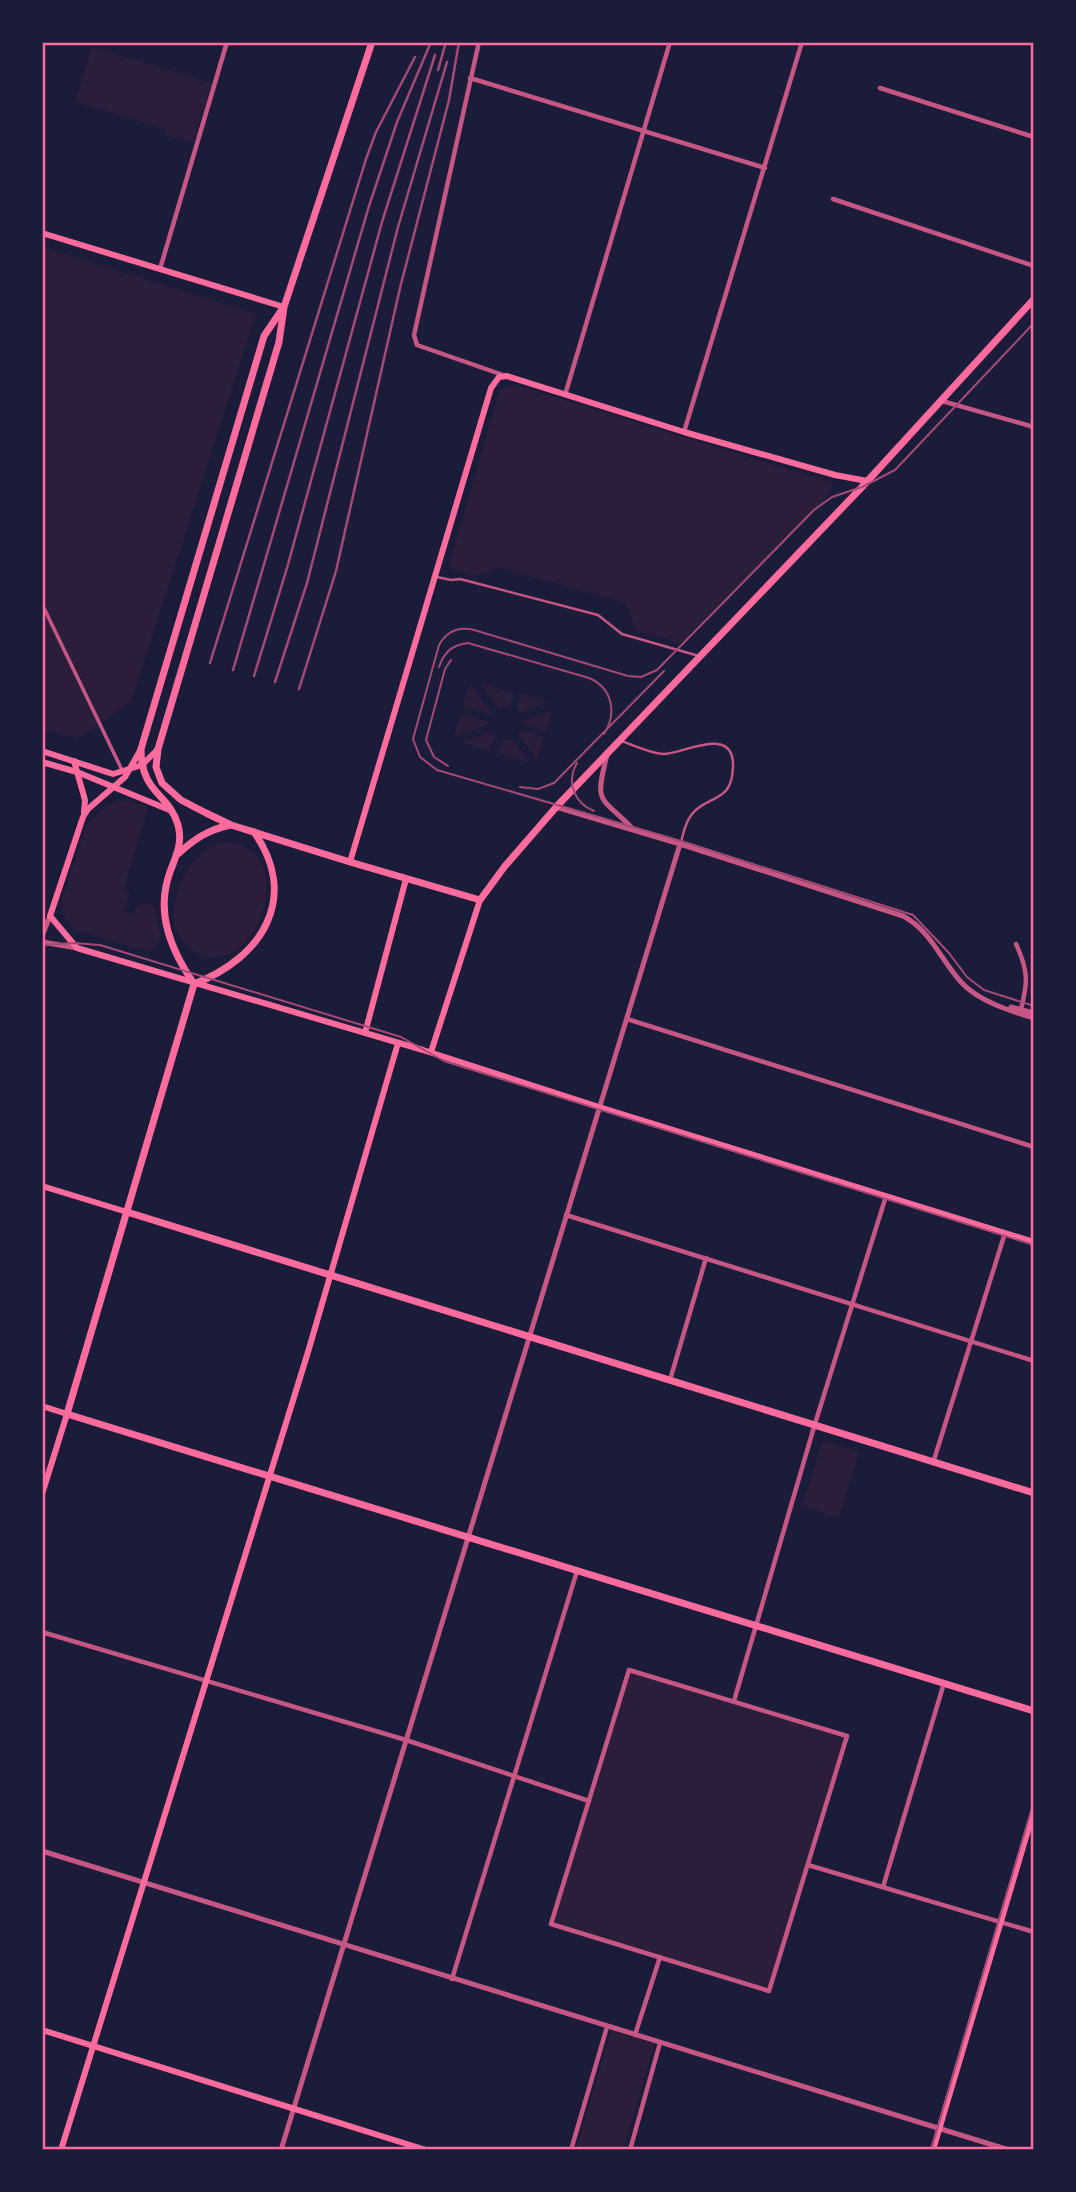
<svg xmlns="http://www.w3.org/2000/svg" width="1076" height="2192" viewBox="0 0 1076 2192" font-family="'PT Sans Narrow',sans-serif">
<rect width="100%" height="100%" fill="#1b1b3a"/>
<g fill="#2a1e3b">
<polygon points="92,47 212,83 193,143 165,135 166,129 75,102"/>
<polygon points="42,247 256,314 131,702 77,739 42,728"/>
<polygon points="513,385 522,387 833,483 826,499 681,643 636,631 626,603 500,568 475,576 453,569 449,565 499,393 502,389"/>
<polygon points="470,683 492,713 491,715 463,706"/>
<polygon points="480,683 514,693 510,706 498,707"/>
<polygon points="521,694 548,702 521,713 516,708"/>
<polygon points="552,711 546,731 523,724 523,721"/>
<polygon points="460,714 489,722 489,724 454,738"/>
<polygon points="520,730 544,737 537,759 518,734"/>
<polygon points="490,732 495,736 490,751 462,742"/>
<polygon points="512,739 530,763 498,753 502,740"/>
<polygon points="124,800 148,807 124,889 130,892 123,911 133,915 137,905 153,903 161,937 154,950 148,951 74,930 63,916 62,900 86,825 108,804"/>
<path d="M221,842C306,842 258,984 197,953C150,929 181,856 221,842Z"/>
<polygon points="823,1441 859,1452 839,1518 802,1506"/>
<polygon points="629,1670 847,1736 769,1991 551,1924"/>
<polygon points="611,2030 655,2043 623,2150 576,2150"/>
</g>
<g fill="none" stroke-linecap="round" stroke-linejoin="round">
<g stroke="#c65784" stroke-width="2.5">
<polyline points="437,577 451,580 460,579 598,615 622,634 699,656"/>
<path d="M621,741C634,745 649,753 663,754C681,755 735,723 733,767C732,799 715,795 697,809C687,817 684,830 681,842"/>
</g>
<polyline stroke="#c65784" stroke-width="3.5" points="42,604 123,772"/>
<g stroke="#c65784" stroke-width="4.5">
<polyline points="479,42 414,335 417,345 503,375"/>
<polyline points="470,78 765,168"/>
<polyline points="880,88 1034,137"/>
<polyline points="833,199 1034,266"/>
<polyline points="160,269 227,42"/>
<polyline points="565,395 670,42"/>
<polyline points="942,401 1034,427"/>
<polyline points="684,432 802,42"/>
<path d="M1016,944C1029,972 1028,983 1020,1013"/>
<polyline points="627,1019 1034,1147"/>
<polyline points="566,1215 1034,1361"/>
<polyline points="670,1380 706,1258"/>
<polyline points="933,1463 1005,1233"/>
<polyline points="42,1632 406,1740 589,1801"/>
<polygon points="629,1670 847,1736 769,1991 551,1924"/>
<polyline points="734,1701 814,1427 886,1196"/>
<polyline points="808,1865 1034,1932"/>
<polyline points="883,1887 944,1683"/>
<polyline points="452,1979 577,1571"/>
<polyline points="635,2035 660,1957"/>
<polyline points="571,2150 607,2027"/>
<polyline points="630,2150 660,2043"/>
</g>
<g stroke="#c65784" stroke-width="5">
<path d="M607,755C594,806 600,795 633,829"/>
<path d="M556,807L680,844L903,916C930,930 941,960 961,982C978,1001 1010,1011 1034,1018"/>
<polyline points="42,936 50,916"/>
<polyline points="42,942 77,948"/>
<polyline points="1011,1007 1034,1013"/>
<polyline points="42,1851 1009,2150"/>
<polyline points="281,2150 680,844"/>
</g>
<g stroke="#ff6b9d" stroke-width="6">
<polyline points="42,233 284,307"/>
<polyline points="141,749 125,777 88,809 83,817 50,916 77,948 423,1050 599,1107 1034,1242"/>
<polyline points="42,751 113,774 142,765 158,749"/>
<polyline points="74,761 85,800 84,812"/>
<polyline points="42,762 77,772 172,811"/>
<polyline points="350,862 491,388 499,377 507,376 684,432 835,475 867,481"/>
<polyline points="365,1033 406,879"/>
<polyline points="431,1052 480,900"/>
<polyline points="42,1186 127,1212"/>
<polyline points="42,1406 67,1414 42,1494"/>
<polyline points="42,2030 426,2150"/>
<polyline points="61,2150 308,1352 398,1043"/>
<polyline points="933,2150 1034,1810"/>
</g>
<g stroke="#ff6b9d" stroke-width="7">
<polyline points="372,42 284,307 279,342 158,749 156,767 162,783 181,800 206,813 231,825 350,862 480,900 505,866 558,805 862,487 1034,299"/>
<path d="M178,854C194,839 208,830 230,825"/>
<polyline points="194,984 67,1414 1034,1711"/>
<path d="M194,984C171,950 155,913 170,872C176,856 183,842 178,825C169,793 141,794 141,749L264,336L283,308"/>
<path d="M194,984C262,958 300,898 254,832"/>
<polyline points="127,1212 1034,1493"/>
</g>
<g stroke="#a44b75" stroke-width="2">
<path d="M1034,323L895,470L862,487L832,497L814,510L657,670L641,677L628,676L474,630C458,626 447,631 439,645L413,739L420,757L437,770L681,841L913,915L949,953L967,977L984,990L1034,1006"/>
<path d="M439,667C444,652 452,645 468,643L589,678C613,688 617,714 604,734"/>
<path d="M577,763C566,782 574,803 594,811"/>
<polyline points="448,766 434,757 426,740 445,669 451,660"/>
<polyline points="520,787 538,789 554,783 664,671"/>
<polyline points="42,945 73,943 100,945 401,1037 444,1061 1034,1245"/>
<polyline points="931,2150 1034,1801"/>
</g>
<g stroke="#a44b75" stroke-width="2.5">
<polyline points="438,70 446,42"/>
<polyline points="210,663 366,159 376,132 415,57"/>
<polyline points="233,670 369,206 397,122 431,42"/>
<polyline points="254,676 287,568 382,222 435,55"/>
<polyline points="275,682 307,583 398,227 447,62"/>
<polyline points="299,689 336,571 400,288 449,100 459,42"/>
</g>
</g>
<rect width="1076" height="2192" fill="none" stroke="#1b1b3a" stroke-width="88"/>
<rect x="44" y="44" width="988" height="2104" fill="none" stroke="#ff6b9d" stroke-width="2.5"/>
</svg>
